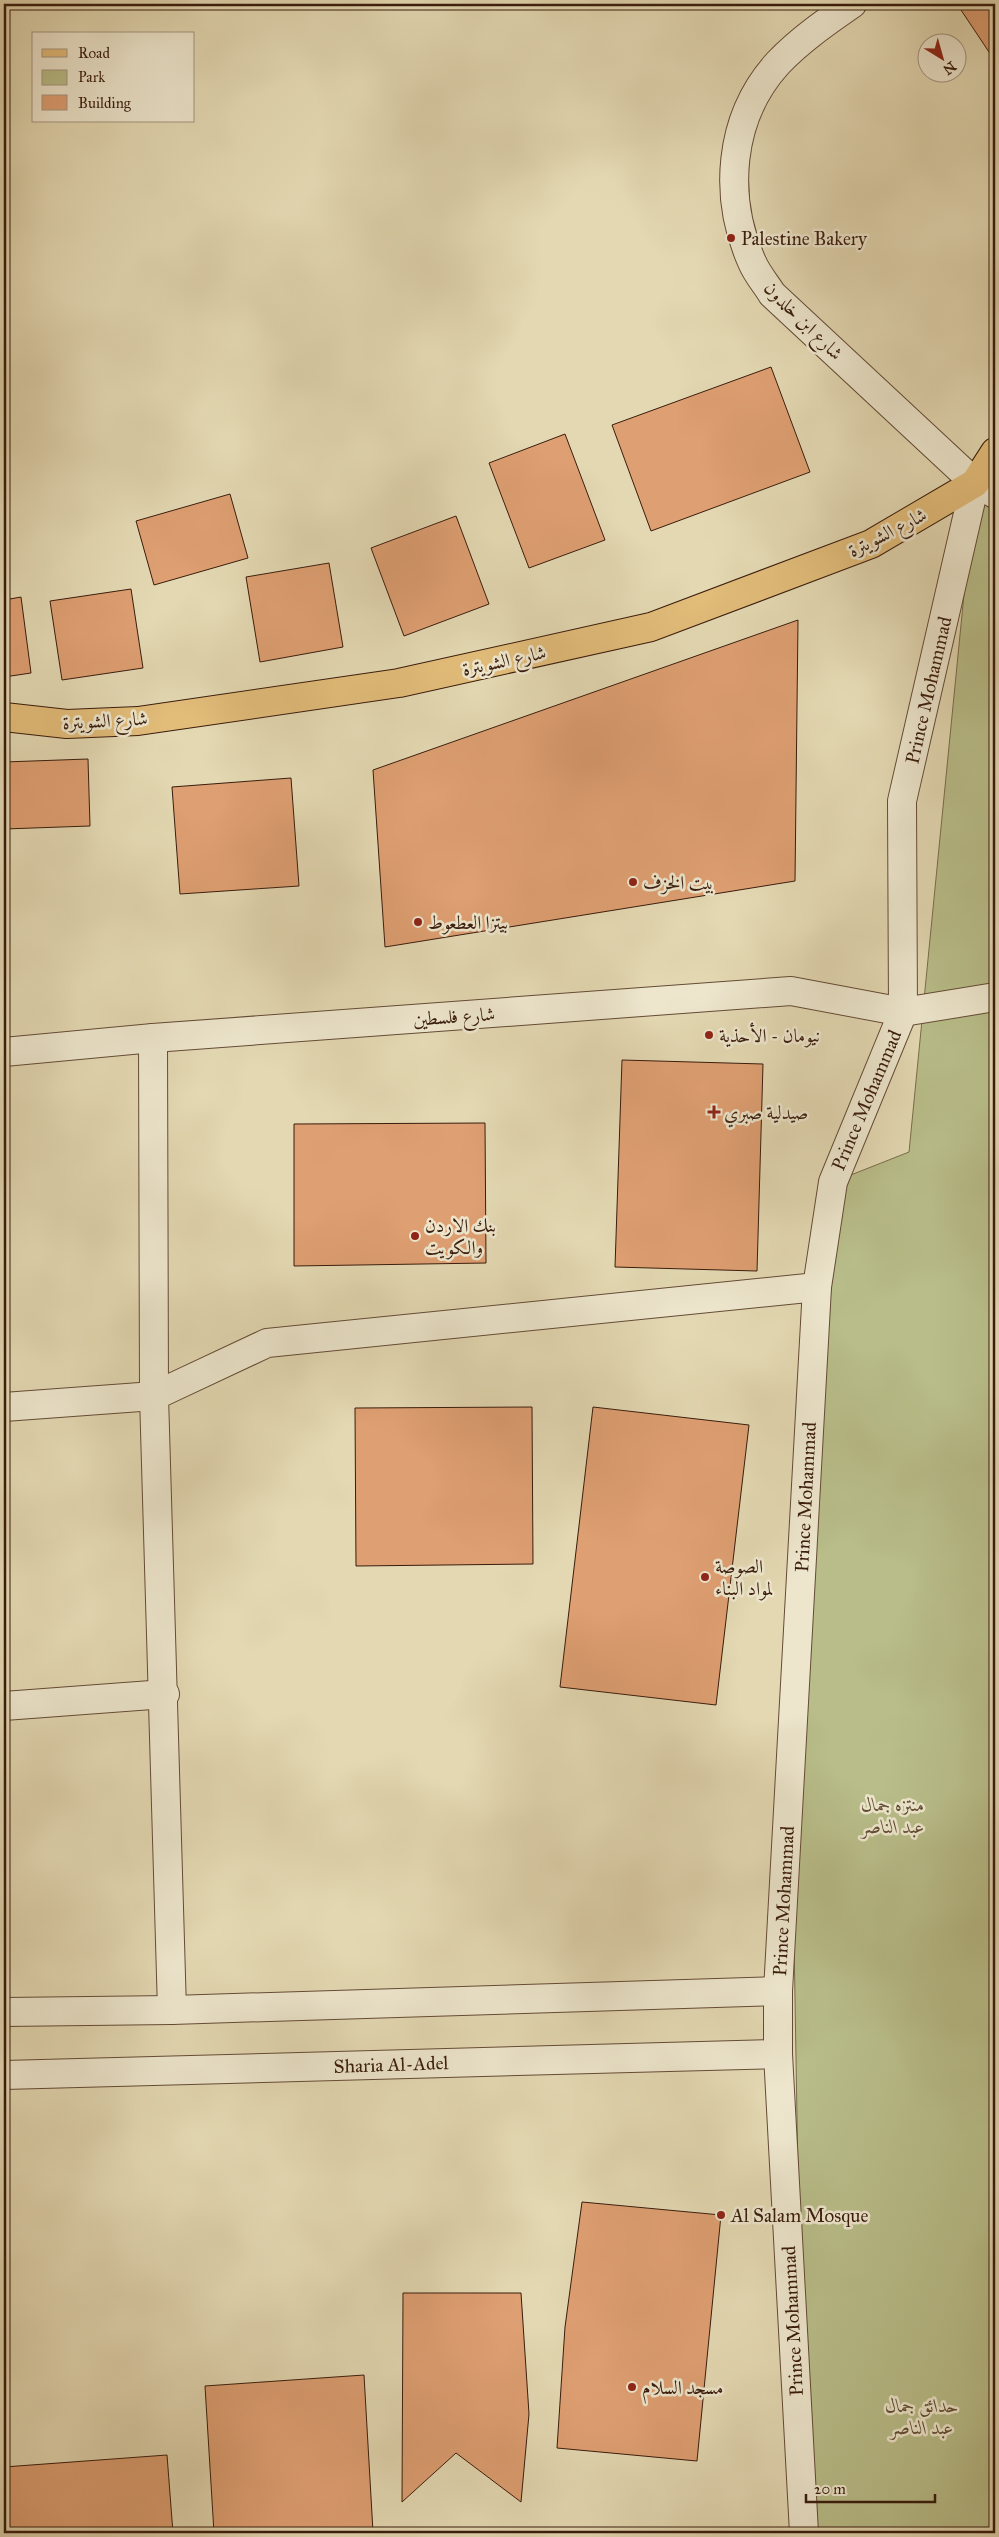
<svg xmlns="http://www.w3.org/2000/svg" width="999" height="2537" viewBox="0 0 999 2537" font-family="'IM FELL Great Primer',Amiri,serif">
<rect width="100%" height="100%" fill="#e3d8b2"/>
<filter id="stains"><feTurbulence type="fractalNoise" baseFrequency=".004" numOctaves="4"/><feColorMatrix values="0 0 0 0 .2 0 0 0 0 .09 0 0 0 0 .02 0 0 0 .5 -.17"/></filter>
<radialGradient id="worn" r=".72"><stop offset=".6" stop-color="#630" stop-opacity="0"/><stop offset="1" stop-color="#630" stop-opacity=".3"/></radialGradient>
<polygon fill="#b8bd89" stroke="#786c4b" points="975,483 995,505 995,2533 804,2533 791,1761 833,1182 909,1152"/>
<g fill="#de9f72" stroke="#391c0d">
<polygon points="963,4 995,4 995,61 959,7"/>
<polygon points="771,367 810,472 651,531 612,425"/>
<polygon points="565,434 605,540 529,568 489,463"/>
<polygon points="230,494 248,558 154,585 136,521"/>
<polygon points="456,516 489,604 404,636 371,548"/>
<polygon points="329,563 343,647 260,662 246,577"/>
<polygon points="131,589 143,668 62,680 50,601"/>
<polygon points="21,597 31,673 4,677 4,600"/>
<polygon points="798,620 795,881 385,947 373,770"/>
<polygon points="88,759 90,826 4,829 4,762"/>
<polygon points="291,778 299,886 180,894 172,787"/>
<polygon points="622,1060 763,1064 757,1271 615,1267"/>
<polygon points="485,1123 486,1263 294,1266 294,1124"/>
<polygon points="532,1407 533,1564 356,1566 355,1408"/>
<polygon points="593,1407 749,1425 716,1705 560,1687"/>
<polygon points="582,2202 721,2215 697,2461 557,2448 565,2327"/>
<polygon points="403,2293 521,2293 529,2414 521,2502 456,2453 402,2502"/>
<polygon points="364,2375 373,2532 214,2533 205,2386"/>
<polygon points="167,2455 173,2533 4,2533 4,2467"/>
</g>
<g fill="none" stroke-linecap="round" stroke-linejoin="round">
<g stroke="#644b36" stroke-width="30">
<g id="minor">
<path d="M852,4C826,22 800,40 778,63C728,118 723,197 752,262C757,274 766,284 772,294L975,483L995,494"/>
<polyline points="153,1038 154,1396 172,2010"/>
<polyline points="4,1052 153,1038 791,991 903,1012 995,997"/>
<polyline points="4,1407 154,1396 267,1343 817,1287"/>
<polyline points="4,1706 165,1694"/>
<polyline points="4,2012 172,2010 778,1991"/>
<polyline points="4,2075 778,2054"/>
<polyline points="804,2533 778,2054 778,1991 817,1287 833,1182 903,1012 902,801 975,483"/>
</g>
</g>
<g stroke="#391c0d" stroke-width="30">
<polyline id="major" points="4,717 67,724 138,721 399,683 651,627 871,544 975,483 995,452"/>
</g>
<use href="#minor" stroke="#ede6cd" stroke-width="28"/>
<use href="#major" stroke="#e2bc79" stroke-width="28"/>
</g>
<g fill="#8f2418" stroke="#ede6cd" stroke-width="2">
<circle cx="731" cy="238" r="5"/>
<circle cx="633" cy="882" r="5"/>
<circle cx="418" cy="922" r="5"/>
<circle cx="709" cy="1035" r="5"/>
<path d="M711.5 1104.5h5v5h5v5h-5v5h-5v-5h-5v-5h5z"/>
<circle cx="415" cy="1236" r="5"/>
<circle cx="705" cy="1577" r="5"/>
<circle cx="721" cy="2215" r="5"/>
<circle cx="632" cy="2387" r="5"/>
</g>
<g text-anchor="middle" stroke-width="5" stroke-linejoin="round" paint-order="stroke">
<g font-size="19" fill="#391c0d" stroke="#ede6cd" text-anchor="start">
<text x="741" y="245">Palestine Bakery</text>
<text x="643" y="889">بيت الخزف</text>
<text x="428" y="929">بيتزا العطعوط</text>
<text x="719" y="1042">نيومان - الأحذية</text>
<text x="724" y="1119">صيدلية صبري</text>
<text x="425" y="1232">بنك الاردن<tspan x="425" dy="22">والكويت</tspan></text>
<text x="715" y="1573">الصوصة<tspan x="715" dy="22">لمواد البناء</tspan></text>
<text x="731" y="2222">Al Salam Mosque</text>
<text x="642" y="2394">مسجد السلام</text>
</g>
<g font-size="19" fill="#391c0d" stroke="#ede6cd">
<text transform="translate(804 320) rotate(45)" y="7">شارع ابن خلدون</text>
<text transform="translate(887 532) rotate(-27)" y="7">شارع الشويترة</text>
<text transform="translate(504 660) rotate(-12)" y="7">شارع الشويترة</text>
<text transform="translate(928 690) rotate(-77)" y="7">Prince Mohammad</text>
<text transform="translate(105 720) rotate(-3)" y="7">شارع الشويترة</text>
<text transform="translate(454 1016) rotate(-4)" y="7">شارع فلسطين</text>
<text transform="translate(866 1100) rotate(-67)" y="7">Prince Mohammad</text>
<text transform="translate(805 1497) rotate(-87)" y="7">Prince Mohammad</text>
<text transform="translate(783 1901) rotate(-87)" y="7">Prince Mohammad</text>
<text transform="translate(391 2064) rotate(-2)" y="7">Sharia Al-Adel</text>
<text transform="translate(792 2321) rotate(-93)" y="7">Prince Mohammad</text>
</g>
<g font-size="19" font-style="italic" fill="#5f4c32" stroke="#ede6cd">
<text x="893" y="1811">منتزه جمال<tspan x="893" dy="22">عبد الناصر</tspan></text>
<text x="922" y="2412">حدائق جمال<tspan x="922" dy="22">عبد الناصر</tspan></text>
</g>
</g>
<rect width="999" height="2537" fill="none" stroke="#e3d8b2" stroke-width="20"/>
<rect x="5" y="5" width="989" height="2527" fill="none" stroke="#391c0d" stroke-width="2.5"/>
<rect x="10" y="10" width="979" height="2517" fill="none" stroke="#391c0d"/>
<rect x="32" y="32" width="162" height="90" fill="#ede6cd" stroke="#a59580"/>
<rect x="42" y="49" width="25" height="8" fill="#e2bc79" stroke="#a59580"/>
<text x="78" y="58" font-size="15" fill="#391c0d">Road</text>
<rect x="42" y="70" width="25" height="15" fill="#b8bd89" stroke="#a59580"/>
<text x="78" y="82" font-size="15" fill="#391c0d">Park</text>
<rect x="42" y="95" width="25" height="15" fill="#de9f72" stroke="#a59580"/>
<text x="78" y="108" font-size="15" fill="#391c0d">Building</text>
<g transform="translate(942 58) rotate(143)"><circle r="24" fill="#ede6cd" stroke="#a59580"/>
<path d="M0-4L9 19L0 12L-9 19Z" fill="#8f2418"/>
<text y="-8" font-size="14" font-weight="bold" text-anchor="middle" fill="#391c0d">N</text>
</g>
<path d="M806 2494v8h129v-8" fill="none" stroke="#391c0d" stroke-width="2.5"/>
<text x="814" y="2494" font-size="15" fill="#391c0d" stroke="#ede6cd" stroke-width="4" paint-order="stroke">20 m</text>
<rect width="100%" height="100%" filter="url(#stains)"/>
<rect width="100%" height="100%" fill="url(#worn)"/>
</svg>
